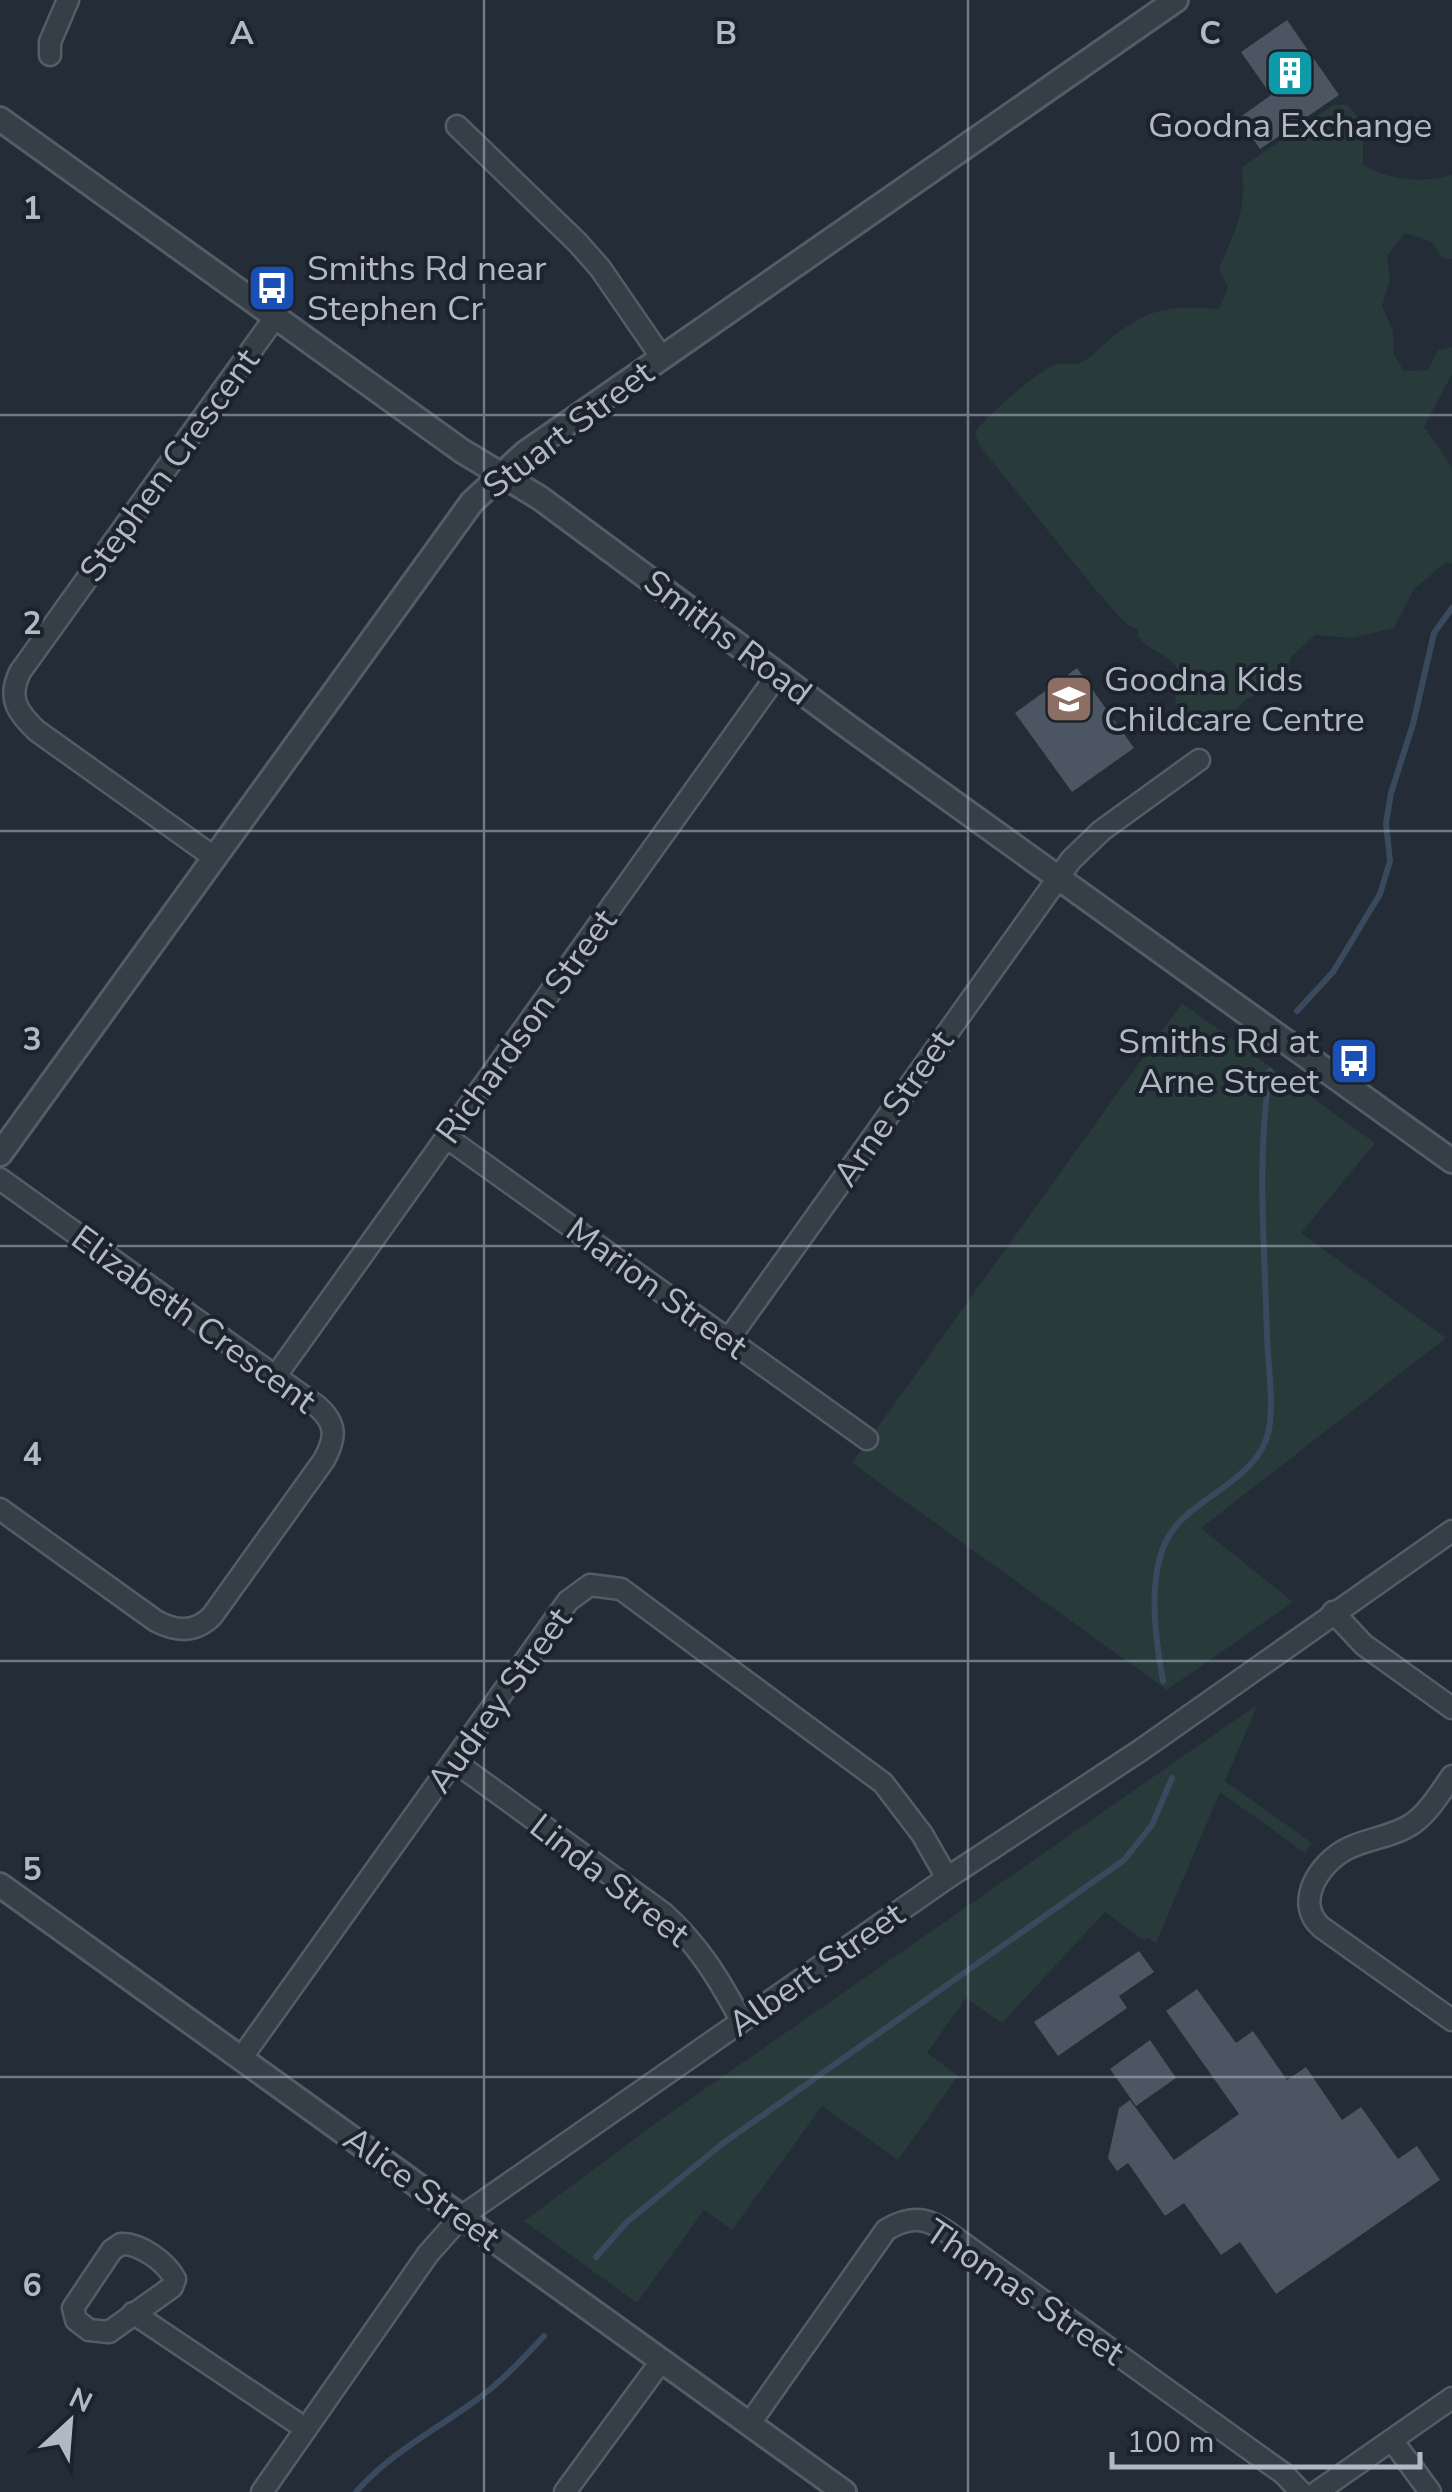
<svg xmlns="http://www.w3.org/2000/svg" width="1452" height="2492" viewBox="0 0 1452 2492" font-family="'Nunito Sans',sans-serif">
<rect width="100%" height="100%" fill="#232c37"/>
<g fill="#283a3a">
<path d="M1333,105H1348L1363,123V165C1392,181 1421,183 1452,175V259L1442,258L1432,242L1405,233L1387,256L1390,281L1382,306L1393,331L1394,355L1404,371L1428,370L1438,350L1452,347V374L1424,427L1452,467V564L1446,562L1414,589L1394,628L1352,638L1315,635L1291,657L1287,674L1265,691L1245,700L1224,723L1201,729L1177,711L1174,689L1180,672C1164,649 1153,654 1137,636L1139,630C1122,625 1109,603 1095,589L979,445L975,433C981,420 1041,368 1057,364C1065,362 1073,366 1080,363C1091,358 1102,346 1111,338C1150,307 1171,305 1219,309L1228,287L1219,269C1235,230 1247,211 1242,167Z"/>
<polygon points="1182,1003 1375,1143 1301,1233 1446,1338 1201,1528 1293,1602 1167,1690 852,1463"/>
<polygon points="1258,1704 1225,1781 1312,1843 1305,1853 1220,1792 1156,1943 1148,1938 1145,1941 1105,1912 1002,2023 966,1998 927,2053 958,2076 898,2160 822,2106 732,2230 704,2210 637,2303 524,2221 653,2125"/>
</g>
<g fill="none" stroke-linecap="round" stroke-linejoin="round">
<g stroke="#394a5f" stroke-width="6">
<polyline points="1297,1011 1333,972 1380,894 1390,861 1386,823 1391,793 1413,724 1434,633 1452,608"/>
<path d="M1163,1681C1155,1636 1144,1563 1176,1526C1201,1495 1261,1476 1269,1429C1274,1403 1268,1364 1267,1337C1265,1249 1256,1159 1270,1071"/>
<polyline points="596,2257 627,2222 722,2144 1124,1860 1152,1825 1172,1778"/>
<path d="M356,2492C390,2453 434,2431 475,2401C501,2382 522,2360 544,2336"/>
</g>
</g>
<g fill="#4b5662">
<polygon points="1287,20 1339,95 1260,149 1239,118 1271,95 1241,52"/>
<polygon points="1077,668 1134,748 1072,792 1015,713"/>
<polygon points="1139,1951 1154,1972 1119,1996 1127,2008 1058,2056 1034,2022"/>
<polygon points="1197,1989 1236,2043 1253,2031 1287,2080 1306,2067 1342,2120 1361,2107 1398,2159 1417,2146 1440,2180 1276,2294 1240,2242 1221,2255 1184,2203 1165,2216 1128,2163 1117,2171 1108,2158 1119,2108 1130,2100 1174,2160 1239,2114 1166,2011"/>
<polygon points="1150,2040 1176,2078 1136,2106 1110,2069"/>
</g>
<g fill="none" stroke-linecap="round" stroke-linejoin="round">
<g stroke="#545c65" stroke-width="25">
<g id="minor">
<polyline points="50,55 50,42 68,0"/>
<polyline points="457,126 577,242 600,268 662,358"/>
<path d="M215,858L37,731C18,713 7,699 20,672L276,316"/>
<polyline points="446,1137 867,1439"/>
<path d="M0,1179L318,1407C337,1424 336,1438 324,1460L212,1616C195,1633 177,1632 156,1621L0,1509"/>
<polyline points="728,1340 1071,860 1101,831 1199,760"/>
<polyline points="275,1377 778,674"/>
<polyline points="1333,1612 1364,1645 1452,1708"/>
<path d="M455,1762L663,1913C698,1944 719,1979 741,2020"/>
<path d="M1452,1776C1440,1793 1429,1812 1412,1824C1391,1838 1366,1838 1345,1850C1319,1864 1294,1903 1321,1927L1452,2020"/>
<polyline points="242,2057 568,1601 590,1585 621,1589 883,1783 922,1834 947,1878"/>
<path d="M121,2244C140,2243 166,2262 175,2279L172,2287L109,2332L89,2330L76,2320L73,2308L112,2250Z"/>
<polyline points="133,2313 306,2429"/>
<path d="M750,2423L886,2230C924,2207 940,2228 972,2250L1284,2474L1301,2492"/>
<polyline points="1392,2440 1430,2492"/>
<polyline points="262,2492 428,2254 461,2217 947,1878 1141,1750 1452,1531"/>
<polyline points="565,2492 662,2360"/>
<polyline points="1317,2492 1452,2398"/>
</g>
</g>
<g stroke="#545c65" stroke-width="28">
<g id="tertiary">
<polyline points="0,119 462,451 540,498 850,728 1452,1161"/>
<polyline points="0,1154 472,502 525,453 1176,0"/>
<polyline points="0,1885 844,2492"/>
</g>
</g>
<use href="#minor" stroke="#363e47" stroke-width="20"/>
<use href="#tertiary" stroke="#363e47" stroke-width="22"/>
</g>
<path fill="none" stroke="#b1b9c4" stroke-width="2.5" stroke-opacity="0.55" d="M484,0V2492M968,0V2492M0,415H1452M0,831H1452M0,1246H1452M0,1661H1452M0,2077H1452"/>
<defs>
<g id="building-square" transform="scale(2.5)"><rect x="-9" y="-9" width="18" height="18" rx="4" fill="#0f9aa8" stroke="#1c232c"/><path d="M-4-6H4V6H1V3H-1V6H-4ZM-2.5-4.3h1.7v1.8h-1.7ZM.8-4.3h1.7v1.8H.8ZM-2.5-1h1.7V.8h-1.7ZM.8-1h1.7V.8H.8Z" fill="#fff"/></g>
<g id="bus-square" transform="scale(2.5)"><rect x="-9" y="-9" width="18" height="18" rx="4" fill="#1a4fb4" stroke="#1c232c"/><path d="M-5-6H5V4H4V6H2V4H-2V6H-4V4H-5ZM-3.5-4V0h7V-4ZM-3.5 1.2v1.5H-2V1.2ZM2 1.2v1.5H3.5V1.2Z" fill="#fff"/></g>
<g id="school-square" transform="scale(2.5)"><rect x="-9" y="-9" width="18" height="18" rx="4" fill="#8d6e63" stroke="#1c232c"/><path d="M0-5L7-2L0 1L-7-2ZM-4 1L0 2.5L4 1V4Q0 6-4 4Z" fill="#fff"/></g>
</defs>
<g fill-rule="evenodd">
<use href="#building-square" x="1290" y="73"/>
<use href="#bus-square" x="272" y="288"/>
<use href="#school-square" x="1069" y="699"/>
<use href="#bus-square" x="1354" y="1061"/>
</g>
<g text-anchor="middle" stroke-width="8" stroke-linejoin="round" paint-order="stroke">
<g font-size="35" fill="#b1b9c4" stroke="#1c232c" text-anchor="start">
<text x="1290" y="137" text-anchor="middle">Goodna Exchange</text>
<text x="307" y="280">Smiths Rd near<tspan x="307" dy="40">Stephen Cr</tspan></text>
<text x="1104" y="691">Goodna Kids<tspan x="1104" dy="40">Childcare Centre</tspan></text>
<text x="1319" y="1053" text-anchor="end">Smiths Rd at<tspan x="1319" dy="40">Arne Street</tspan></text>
</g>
<g font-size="35" fill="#b1b9c4" stroke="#1c232c">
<text transform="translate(568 429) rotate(-37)" y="12">Stuart Street</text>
<text transform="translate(169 465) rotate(-54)" y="12">Stephen Crescent</text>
<text transform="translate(728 637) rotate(37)" y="12">Smiths Road</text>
<text transform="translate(526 1026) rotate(-54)" y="12">Richardson Street</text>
<text transform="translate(893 1108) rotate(-55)" y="12">Arne Street</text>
<text transform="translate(657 1288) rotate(36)" y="12">Marion Street</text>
<text transform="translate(194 1319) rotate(36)" y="12">Elizabeth Crescent</text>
<text transform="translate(499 1700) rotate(-54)" y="12">Audrey Street</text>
<text transform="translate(610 1880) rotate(38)" y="12">Linda Street</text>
<text transform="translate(816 1969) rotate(-35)" y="12">Albert Street</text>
<text transform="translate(422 2188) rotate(36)" y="12">Alice Street</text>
<text transform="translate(1025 2292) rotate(34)" y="12">Thomas Street</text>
</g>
</g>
<g font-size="32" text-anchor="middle" font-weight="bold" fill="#b1b9c4" stroke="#1c232c" stroke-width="8" stroke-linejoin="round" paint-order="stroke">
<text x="242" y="44">A</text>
<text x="726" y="44">B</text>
<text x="1210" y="44">C</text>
<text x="32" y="219">1</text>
<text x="32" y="634">2</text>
<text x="32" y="1050">3</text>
<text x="32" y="1465">4</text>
<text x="32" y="1880">5</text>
<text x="32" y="2296">6</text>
</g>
<g transform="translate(70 2422) rotate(26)" stroke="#1c232c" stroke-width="8" paint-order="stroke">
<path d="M0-8L18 38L0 25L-18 38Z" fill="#b1b9c4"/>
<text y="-15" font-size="28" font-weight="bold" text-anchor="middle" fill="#b1b9c4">N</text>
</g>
<path d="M1112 2452v15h308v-15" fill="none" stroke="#b1b9c4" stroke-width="5"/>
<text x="1127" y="2452" font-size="30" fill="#b1b9c4" stroke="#1c232c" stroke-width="8" paint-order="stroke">100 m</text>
</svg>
